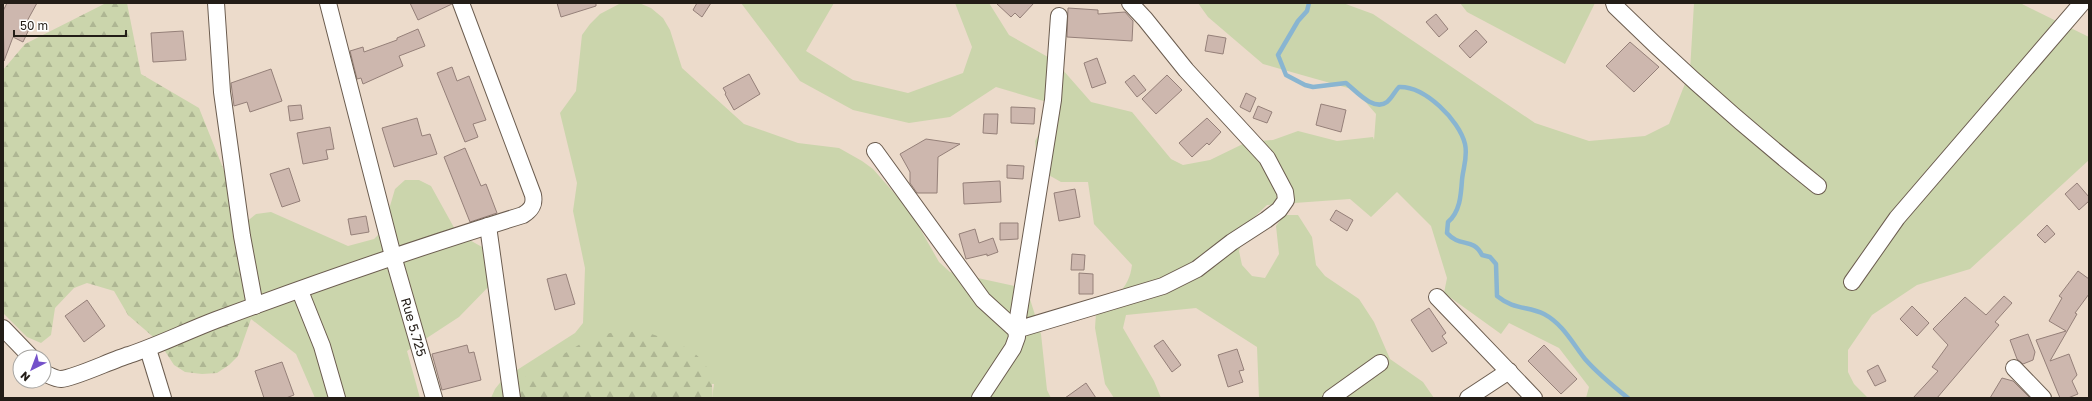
<svg xmlns="http://www.w3.org/2000/svg" width="2092" height="401" viewBox="0 0 2092 401" font-family="'Golos Text',sans-serif">
<defs>
<pattern id="forest-firs" width="22" height="20" patternUnits="userSpaceOnUse"><rect width="22" height="20" fill="#cbd5ac"/><path d="M5 1l3.5 6h-7zM16 11l3.5 6h-7z" fill="#aeb693"/></pattern>
</defs>
<rect width="100%" height="100%" fill="#ecdbcb"/>
<g fill="#cbd5ac">
<polygon points="621,3 639,3 651,8 663,18 670,30 682,68 744,124 798,143 839,148 862,161 873,169 910,211 939,262 950,272 1019,287 1029,296 1041,334 1047,390 1051,398 712,398 714,384 520,380 502,398 491,398 495,389 503,379 575,333 583,323 585,268 573,211 577,183 560,113 576,91 582,35 590,24 600,14"/>
<path d="M741,3H834L806,51L853,80L908,93L963,73L972,47L955,3H989L1009,35L1055,61L1091,102L1132,112L1171,159L1183,165L1210,160L1247,142L1273,140L1298,131L1337,141L1373,137L1374,140L1376,114L1355,90L1263,64L1208,17L1198,3H1343L1373,14L1535,123L1589,141L1645,136L1669,124L1690,71L1694,3H2020L2089,37V160L1970,269L1917,285L1872,315L1848,350V372L1854,384L1868,398H1586L1589,387L1559,348L1509,323L1501,334L1444,293L1447,278L1431,226L1397,192L1371,217L1350,199L1267,205L1247,224L1239,251L1242,265L1252,276L1265,278L1279,254L1276,226L1284,215H1298L1312,237L1316,265L1325,276L1359,299L1374,322L1390,359L1423,382L1434,398H1259L1257,347L1196,308L1126,315L1123,328L1154,381L1161,398H1114L1105,384L1095,328L1096,313C1113,298 1129,290 1132,265L1094,224L1088,182H1061L1038,169L1035,141L1049,117L1047,102L996,87L950,117L909,123L853,110L800,81Z"/>
<polygon points="1460,3 1595,3 1565,64 1467,12"/>
<polygon points="405,180 419,180 431,186 457,233 491,252 497,278 459,317 407,351 420,398 315,398 296,354 251,319 239,265 242,236 245,223 256,214 271,212 348,246 374,239 383,230 395,189"/>
</g>
<g fill="url(#forest-firs)">
<polygon points="106,3 127,3 141,74 199,108 245,223 242,236 239,265 251,319 238,356 229,365 217,373 202,374 185,372 174,365 159,342 128,315 114,291 87,283 74,288 55,308 51,335 41,343 27,337 3,313 3,70 25,44"/>
<path d="M642,331C677,342 717,352 712,398H502L520,380L582,343L610,333Z"/>
</g>
<g fill="none" stroke-linecap="round" stroke-linejoin="round">
<path stroke="#89b5d1" stroke-width="4.5" d="M1309,3L1307,11L1298,21L1278,55L1286,75L1305,85L1313,87L1346,83C1356,91 1374,112 1387,102C1392,98 1395,91 1399,87C1425,86 1459,120 1465,144C1468,157 1463,168 1462,180C1461,195 1460,212 1448,222L1447,233C1460,248 1473,237 1482,255L1490,257L1496,264L1497,296C1514,310 1528,306 1544,314C1563,324 1573,344 1585,359C1598,374 1613,386 1628,398"/>
</g>
<g fill="#cdb7ae" stroke="#958079">
<polygon points="7,3 37,3 26,23 31,25 23,42 13,37 4,61 3,11"/>
<polygon points="410,3 452,3 452,4 418,20"/>
<polygon points="557,3 596,3 596,6 561,17"/>
<polygon points="697,3 711,3 702,17 693,10"/>
<polygon points="996,3 1034,3 1020,18 1015,13 1011,17"/>
<polygon points="1068,8 1098,10 1098,14 1125,12 1133,21 1132,41 1067,37"/>
<polygon points="1436,14 1448,29 1439,37 1426,22"/>
<polygon points="418,29 425,46 399,56 403,66 363,84 361,78 357,79 350,51 363,47 364,52 397,40 397,38"/>
<polygon points="1476,30 1487,42 1470,58 1459,46"/>
<polygon points="183,31 186,60 153,62 151,33"/>
<polygon points="1208,35 1226,38 1223,54 1205,51"/>
<polygon points="1630,42 1659,67 1634,92 1606,66"/>
<polygon points="1097,58 1106,83 1092,88 1084,63"/>
<polygon points="452,67 457,81 469,76 486,120 473,124 478,137 465,142 437,73"/>
<polygon points="271,69 282,101 250,112 247,102 234,106 231,83"/>
<polygon points="749,74 760,94 734,110 725,94 726,93 723,88"/>
<polygon points="1134,75 1146,90 1137,97 1125,82"/>
<polygon points="1167,75 1182,90 1156,114 1142,99"/>
<polygon points="1246,93 1256,98 1250,112 1240,107"/>
<polygon points="1321,104 1346,110 1341,132 1316,125"/>
<polygon points="301,105 303,119 290,121 288,106"/>
<polygon points="1258,106 1272,112 1267,123 1253,118"/>
<polygon points="1011,107 1035,108 1034,124 1011,123"/>
<polygon points="984,114 998,114 997,134 983,133"/>
<polygon points="417,118 422,136 430,134 437,154 394,167 382,128"/>
<polygon points="1207,118 1221,132 1209,145 1207,143 1192,157 1179,143"/>
<polygon points="330,127 334,149 326,150 328,159 303,164 297,133"/>
<polygon points="926,139 960,144 938,157 937,193 917,193 910,183 910,172 900,154"/>
<polygon points="465,148 481,186 486,184 497,213 470,222 444,157"/>
<polygon points="1007,165 1024,166 1023,179 1007,178"/>
<polygon points="289,168 300,201 282,207 270,174"/>
<polygon points="1000,181 1001,202 964,204 963,183"/>
<polygon points="2077,183 2089,197 2089,201 2079,210 2065,194"/>
<polygon points="1075,189 1080,217 1059,221 1054,193"/>
<polygon points="1336,210 1353,220 1347,231 1330,220"/>
<polygon points="366,216 369,232 351,235 348,219"/>
<polygon points="1000,223 1018,223 1018,239 1000,240"/>
<polygon points="2047,225 2055,234 2045,243 2037,235"/>
<polygon points="975,229 979,243 993,238 998,252 987,256 987,254 966,259 959,234"/>
<polygon points="1072,254 1085,255 1084,270 1071,270"/>
<polygon points="2078,271 2089,279 2089,294 2075,313 2077,314 2050,361 2069,354 2077,375 2072,381 2078,394 2068,398 2060,398 2036,340 2066,331 2049,321 2062,298 2059,296"/>
<polygon points="1079,273 1093,274 1093,294 1079,294"/>
<polygon points="566,274 575,304 555,310 547,279"/>
<polygon points="2004,296 2012,303 1995,322 1999,325 1937,398 1913,398 1938,371 1932,367 1948,345 1933,329 1965,297 1986,315"/>
<polygon points="87,300 105,326 84,342 65,316"/>
<polygon points="1912,306 1929,323 1917,336 1900,319"/>
<polygon points="1429,308 1446,333 1442,336 1447,343 1432,352 1411,320"/>
<polygon points="2028,334 2035,352 2033,360 2023,364 2017,359 2010,340"/>
<polygon points="1163,340 1181,365 1172,372 1154,346"/>
<polygon points="467,345 469,353 474,352 481,380 442,390 432,354"/>
<polygon points="1544,345 1577,379 1561,394 1528,361"/>
<polygon points="1237,349 1244,370 1239,371 1243,382 1228,387 1218,355"/>
<polygon points="282,362 294,395 286,398 264,398 255,371"/>
<polygon points="1878,365 1886,381 1875,386 1867,371"/>
<polygon points="2002,378 2013,381 2030,398 1990,398"/>
<polygon points="1086,383 1096,398 1065,398"/>
</g>
<g fill="none" stroke-linecap="round" stroke-linejoin="round">
<g stroke="#6b5c4f" stroke-width="18">
<g id="street">
<polyline points="216,3 222,92 242,236 255,306"/>
<polyline points="328,3 393,256 434,398"/>
<path d="M1614,3L1615,6C1680,70 1747,129 1818,186"/>
<polyline points="1059,16 1053,100 1016,330 1163,286 1197,269 1232,242 1266,220 1279,210 1286,200 1285,192 1267,158 1186,70 1145,19 1130,3"/>
<polyline points="875,151 983,300 1016,330 1017,337 1013,348 980,398"/>
<polyline points="488,226 512,398"/>
<polyline points="1852,282 1897,218 2082,3"/>
<polyline points="300,291 322,346 337,398"/>
<polyline points="1437,297 1534,398"/>
<polyline points="3,328 31,357"/>
<polyline points="148,349 163,398"/>
<polyline points="2014,368 2043,398"/>
<path d="M44,373C49,375 55,379 61,379C75,378 112,360 129,355C159,345 187,331 216,320C318,282 419,247 523,215C531,210 535,205 533,195L461,3"/>
<polyline points="1331,398 1380,363"/>
<polyline points="1468,398 1509,371"/>
</g>
</g>
<use href="#street" stroke="#fff" stroke-width="16"/>
</g>
<g text-anchor="middle" stroke-width="3" stroke-linejoin="round" paint-order="stroke">
<g font-size="13" fill="#231d17" stroke="#fff">
<text transform="translate(414 327) rotate(74)" y="5">Rue 5.725</text>
</g>
</g>
<rect width="2092" height="401" fill="none" stroke="#231d17" stroke-width="8"/>
<g transform="translate(32 369) rotate(222)"><circle r="19" fill="#ffffff" stroke="#a7a5a2"/>
<path d="M0-3L7 15L0 10L-7 15Z" fill="#7451ca"/>
<text y="-6" font-size="11" font-weight="bold" text-anchor="middle" fill="#231d17">N</text>
</g>
<path d="M14 30v6h112v-6" fill="none" stroke="#231d17" stroke-width="2"/>
<text x="20" y="30" font-size="12" fill="#231d17" stroke="#ffffff" stroke-width="3" paint-order="stroke">50 m</text>
</svg>
